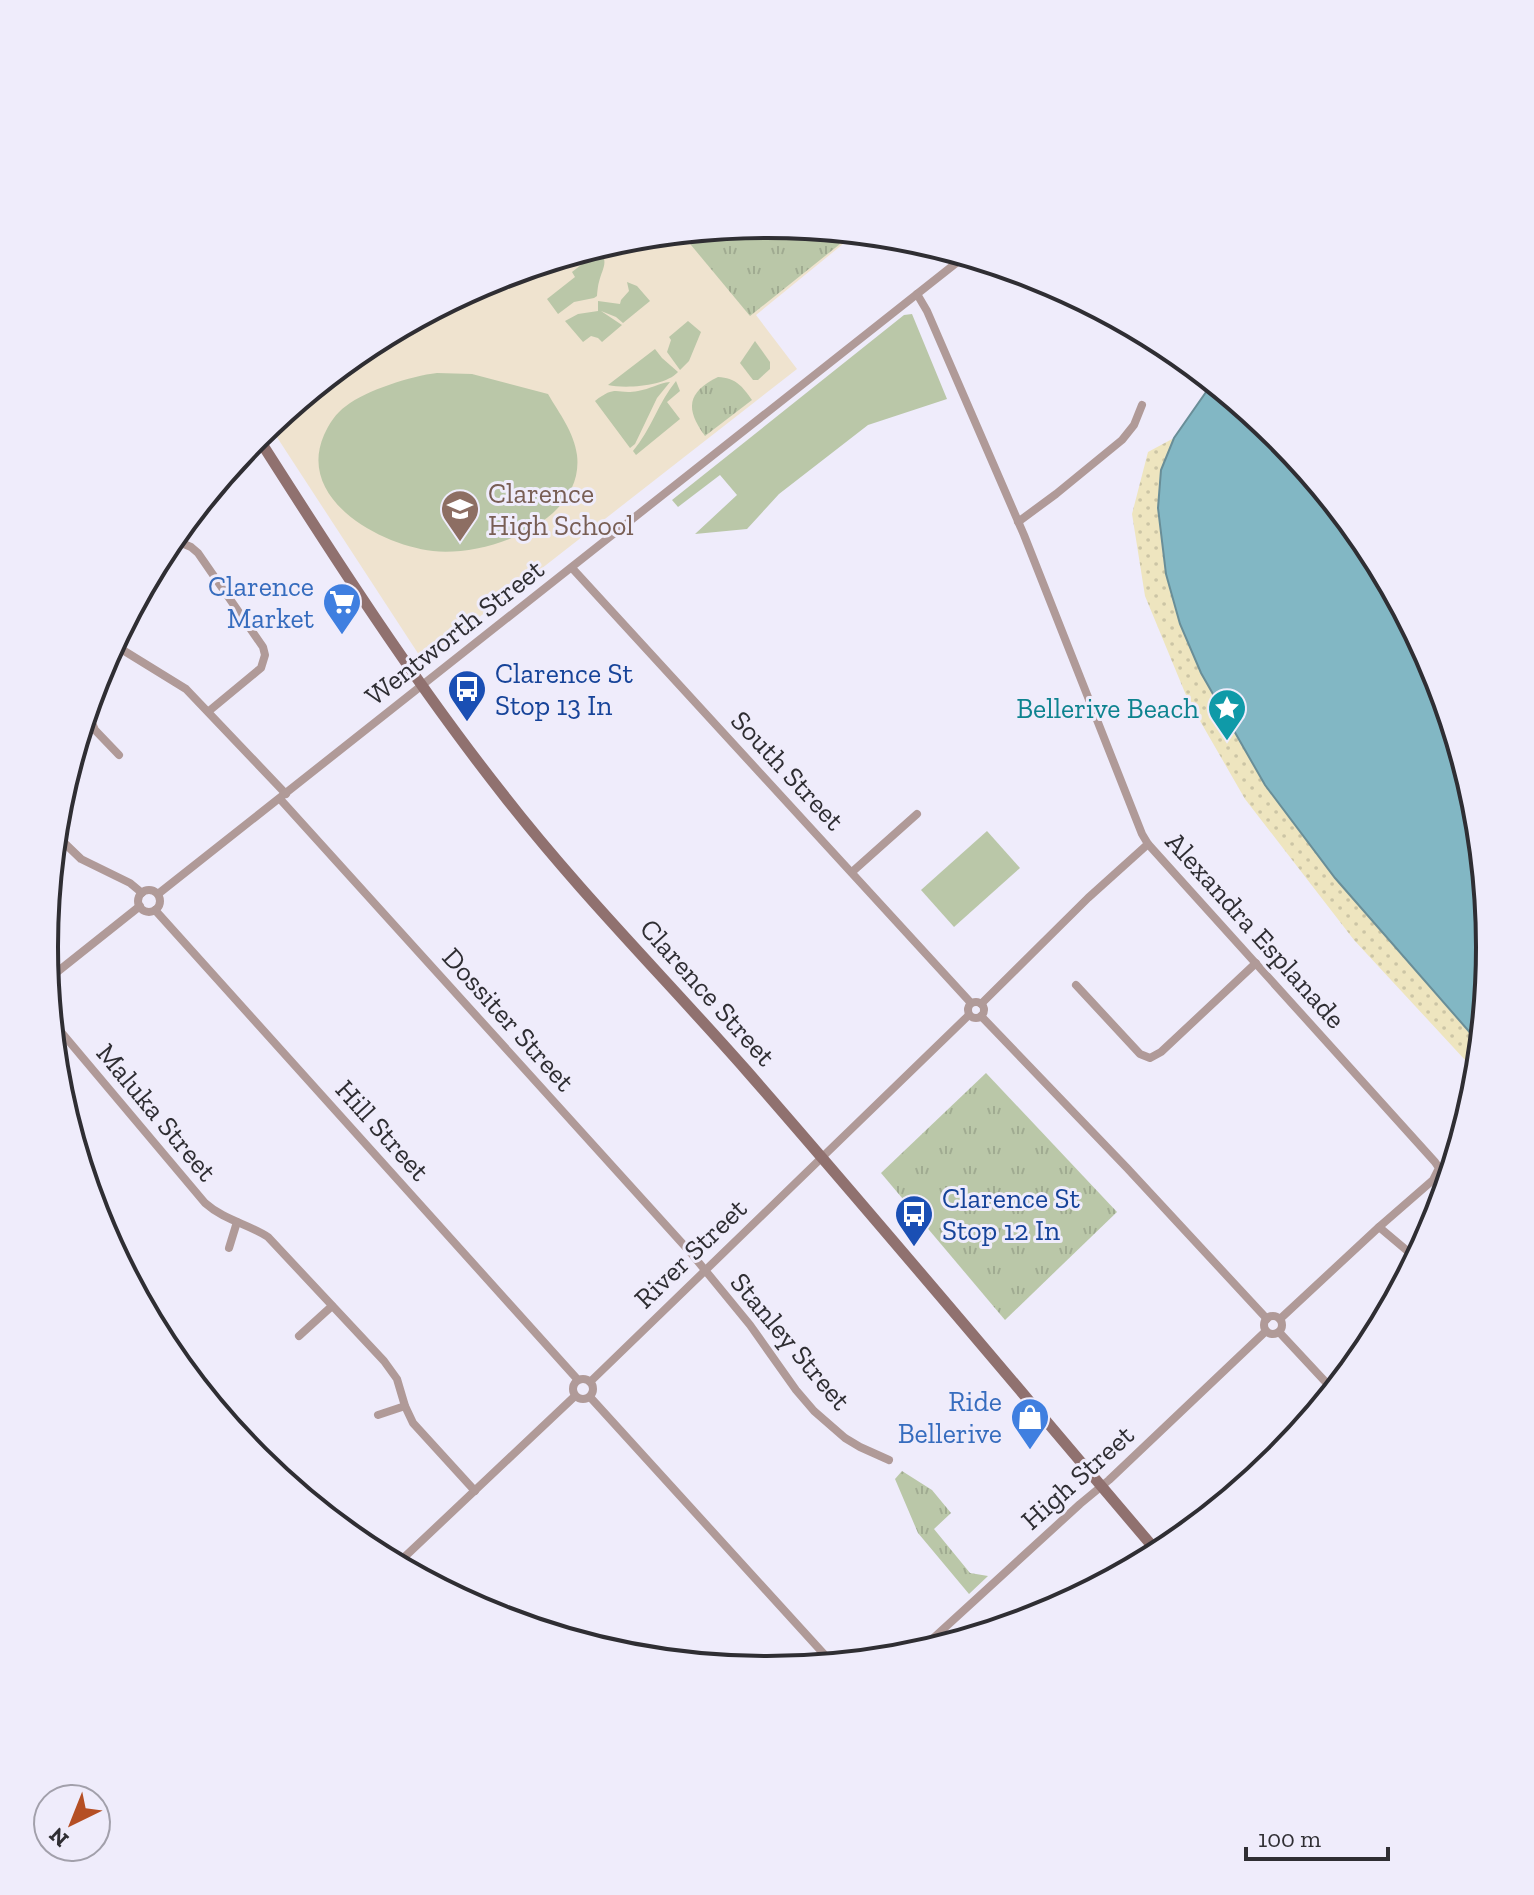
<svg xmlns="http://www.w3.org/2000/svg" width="1534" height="1895" viewBox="0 0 1534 1895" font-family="'Zilla Slab',serif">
<defs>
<pattern id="sand-dots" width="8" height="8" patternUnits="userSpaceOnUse" patternTransform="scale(2)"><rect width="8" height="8" fill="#eee5bf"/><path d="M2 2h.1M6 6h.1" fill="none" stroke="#ccc5a5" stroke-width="1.8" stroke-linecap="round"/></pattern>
<pattern id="park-tufts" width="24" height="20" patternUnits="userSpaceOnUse" patternTransform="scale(2)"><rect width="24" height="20" fill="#bac7a8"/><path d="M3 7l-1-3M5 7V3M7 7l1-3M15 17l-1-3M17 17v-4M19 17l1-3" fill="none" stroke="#a0ab91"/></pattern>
</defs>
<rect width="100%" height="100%" fill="#efecfb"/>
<polygon fill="#efe3cf" points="767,225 828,230 843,244 756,315 797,369 423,661 269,425 366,346 491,279 626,238"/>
<g fill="#bac7a8">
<path d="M600,250C609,263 602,269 599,282C598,284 597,295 597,296L594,298L574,302L558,314L547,299L575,277L572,272Z"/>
<polygon points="627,282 637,286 650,301 623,323 616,317 601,311 622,325 602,342 598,338 591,336 583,342 565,321 578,314 598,311 598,301 620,304 621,300 629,291"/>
<polygon points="912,314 947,399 868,425 779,494 747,529 695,534 737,495 720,475 678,507 672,500 904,315"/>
<polygon points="688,321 701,332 689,361 680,370 667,352 671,340 669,337"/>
<polygon points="755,341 770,362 770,369 758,380 753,380 740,363"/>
<path d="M655,349L662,358L678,372C666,386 626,389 608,385Z"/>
<path d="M437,373L472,374L548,394C559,413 574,432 577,455C585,522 486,557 433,551C380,545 296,499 324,435C329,424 336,413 346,406C367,390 411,376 437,373Z"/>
<path d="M676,381L680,391L667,402L680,419L636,455L633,451C651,430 658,403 676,381Z"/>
<path d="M670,382L657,398L635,444L630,448L595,401C617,384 616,395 638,391C650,389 659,383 670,382Z"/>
<polygon points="987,831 1020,868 954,927 921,890"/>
</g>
<polygon fill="url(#sand-dots)" points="1174,438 1161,470 1158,508 1166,574 1180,624 1201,673 1265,785 1335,878 1480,1044 1478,1074 1354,940 1245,799 1188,700 1145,596 1132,514 1148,452"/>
<g fill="url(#park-tufts)">
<polygon points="767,225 824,230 840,244 750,316 681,233"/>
<polygon points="436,309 283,427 277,419 366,346"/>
<path d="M718,377C736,378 742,386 752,400L705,436C685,409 687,392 718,377Z"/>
<polygon points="986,1073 1117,1212 1005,1320 881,1173"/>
<polygon points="902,1471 932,1490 951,1513 934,1529 970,1573 988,1576 969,1594 918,1533 895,1479"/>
</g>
<polygon fill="#82b7c4" stroke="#698e98" stroke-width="2" points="1211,381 1279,437 1368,546 1435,671 1476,807 1490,948 1480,1044 1335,878 1265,785 1201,673 1180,624 1166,574 1158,508 1161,470 1174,438 1206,392"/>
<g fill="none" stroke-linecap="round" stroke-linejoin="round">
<g stroke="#b09a98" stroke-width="8">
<polyline points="917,294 927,311 1024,535 1142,834 1148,844 1435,1162 1439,1168 1433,1180 1379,1227 1280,1319"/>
<polyline points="1018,522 1056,494 1122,440 1134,425 1142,405"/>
<polyline points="172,539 191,547 198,553 263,647 265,655 261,668 209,711"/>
<polyline points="572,568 971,1003"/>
<polyline points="113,644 186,689 286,794"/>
<polyline points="96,682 117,646"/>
<polyline points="87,711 95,730 119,755"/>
<polyline points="280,799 691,1253 750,1325 796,1390 814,1411 845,1438 860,1447 889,1460"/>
<polyline points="55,834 81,859 130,883 142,893"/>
<polyline points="852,872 917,814"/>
<circle cx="149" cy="901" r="11"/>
<polyline points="158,894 965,256"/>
<polyline points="155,910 578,1380"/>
<polyline points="47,980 140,906"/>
<polyline points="1076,985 1140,1054 1150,1058 1161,1052 1256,963"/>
<circle cx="976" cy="1010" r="8"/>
<polyline points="981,1004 1088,898 1148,844"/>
<polyline points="981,1016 1127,1168 1267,1319"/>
<path d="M51,1020L205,1203C224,1220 248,1224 268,1237L384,1361L397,1379L405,1406L413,1423L475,1491"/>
<polyline points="1379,1227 1417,1259"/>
<polyline points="229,1248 237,1222"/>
<circle cx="1273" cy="1325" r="9"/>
<polyline points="1279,1332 1334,1391"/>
<polyline points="299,1336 332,1306"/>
<circle cx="583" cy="1389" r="10"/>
<polyline points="590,1382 969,1015"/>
<polyline points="590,1397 833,1664"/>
<polyline points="378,1415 405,1406"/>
<polyline points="396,1565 575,1396"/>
<polyline points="576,1633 587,1645"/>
<polyline points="916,1654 1080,1504 1109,1480 1266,1331"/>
</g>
<path stroke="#90716f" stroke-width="11" d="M257,436C334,557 413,680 502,793C577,890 665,978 746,1070C885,1229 1021,1392 1159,1554"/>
</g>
<defs>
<g id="school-pin" transform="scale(2)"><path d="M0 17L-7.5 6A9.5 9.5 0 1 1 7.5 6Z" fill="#8d6e63" stroke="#efecfb"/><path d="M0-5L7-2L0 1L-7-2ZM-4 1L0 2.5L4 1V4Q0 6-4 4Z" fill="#fff"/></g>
<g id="supermarket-pin" transform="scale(2)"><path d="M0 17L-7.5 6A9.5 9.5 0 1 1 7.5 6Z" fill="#3f7fe0" stroke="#efecfb"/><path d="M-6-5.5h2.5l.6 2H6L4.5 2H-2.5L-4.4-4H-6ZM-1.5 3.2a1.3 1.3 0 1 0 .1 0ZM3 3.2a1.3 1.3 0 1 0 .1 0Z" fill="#fff"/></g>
<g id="bus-pin" transform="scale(2)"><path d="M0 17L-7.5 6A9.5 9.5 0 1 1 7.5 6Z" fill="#1a4fb4" stroke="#efecfb"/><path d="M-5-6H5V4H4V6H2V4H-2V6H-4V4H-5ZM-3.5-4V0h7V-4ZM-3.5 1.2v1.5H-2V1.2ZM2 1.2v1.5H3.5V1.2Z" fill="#fff"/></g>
<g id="sight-pin" transform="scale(2)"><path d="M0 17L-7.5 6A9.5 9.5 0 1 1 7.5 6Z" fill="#0f9aa8" stroke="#efecfb"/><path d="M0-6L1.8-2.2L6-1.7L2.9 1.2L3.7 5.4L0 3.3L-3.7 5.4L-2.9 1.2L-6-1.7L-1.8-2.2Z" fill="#fff"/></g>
<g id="shop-pin" transform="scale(2)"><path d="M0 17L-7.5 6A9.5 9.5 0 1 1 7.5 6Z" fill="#3f7fe0" stroke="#efecfb"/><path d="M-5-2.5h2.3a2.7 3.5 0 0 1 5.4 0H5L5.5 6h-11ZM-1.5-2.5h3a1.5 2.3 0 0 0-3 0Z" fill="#fff"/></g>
</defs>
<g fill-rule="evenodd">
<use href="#school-pin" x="460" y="509"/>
<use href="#supermarket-pin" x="342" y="602"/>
<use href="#bus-pin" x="467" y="689"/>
<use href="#sight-pin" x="1227" y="708"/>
<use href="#bus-pin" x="914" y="1214"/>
<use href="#shop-pin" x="1030" y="1417"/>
</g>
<g text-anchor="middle" stroke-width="6" stroke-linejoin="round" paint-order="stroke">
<g font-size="28" fill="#785e54" stroke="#efecfb" text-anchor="start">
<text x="488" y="503">Clarence<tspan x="488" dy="32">High School</tspan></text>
</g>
<g font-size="28" fill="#366cbe" stroke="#efecfb" text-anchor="end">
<text x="314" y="596">Clarence<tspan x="314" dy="32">Market</tspan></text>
<text x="1002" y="1411">Ride<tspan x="1002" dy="32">Bellerive</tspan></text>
</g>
<g font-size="28" fill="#2f2e33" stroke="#efecfb">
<text transform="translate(454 632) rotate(-38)" y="10">Wentworth Street</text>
<text transform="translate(788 770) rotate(47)" y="10">South Street</text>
<text transform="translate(1256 930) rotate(48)" y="10">Alexandra Esplanade</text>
<text transform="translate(708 992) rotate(48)" y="10">Clarence Street</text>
<text transform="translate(509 1019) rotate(48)" y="10">Dossiter Street</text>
<text transform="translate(157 1112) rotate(50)" y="10">Maluka Street</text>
<text transform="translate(383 1130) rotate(48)" y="10">Hill Street</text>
<text transform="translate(690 1253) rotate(-44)" y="10">River Street</text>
<text transform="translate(791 1341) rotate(50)" y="10">Stanley Street</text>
<text transform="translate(1077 1477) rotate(-42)" y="10">High Street</text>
</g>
<g font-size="28" fill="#164399" stroke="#efecfb" text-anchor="start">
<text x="495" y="683">Clarence St<tspan x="495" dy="32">Stop 13 In</tspan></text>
<text x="942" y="1208">Clarence St<tspan x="942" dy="32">Stop 12 In</tspan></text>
</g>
<g font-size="28" fill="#0d838f" stroke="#efecfb" text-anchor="end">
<text x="1199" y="718">Bellerive Beach</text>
</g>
</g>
<path d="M0 0H1534V1895H0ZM58 947a709 709 0 1 1 1418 0a709 709 0 1 1-1418 0Z" fill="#efecfb" fill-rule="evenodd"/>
<path fill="none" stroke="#2f2e33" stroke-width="4" d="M58 947a709 709 0 1 1 1418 0a709 709 0 1 1-1418 0Z"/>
<g transform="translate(72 1823) rotate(223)"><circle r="38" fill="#efecfb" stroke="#a2a0ab" stroke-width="2"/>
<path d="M0-6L14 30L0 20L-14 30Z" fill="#b54f24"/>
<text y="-12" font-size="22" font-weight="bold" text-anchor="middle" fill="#2f2e33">N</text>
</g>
<path d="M1246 1847v12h142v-12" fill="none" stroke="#2f2e33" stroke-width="4"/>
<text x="1258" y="1847" font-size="24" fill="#2f2e33" stroke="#efecfb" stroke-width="6" paint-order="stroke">100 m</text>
</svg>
